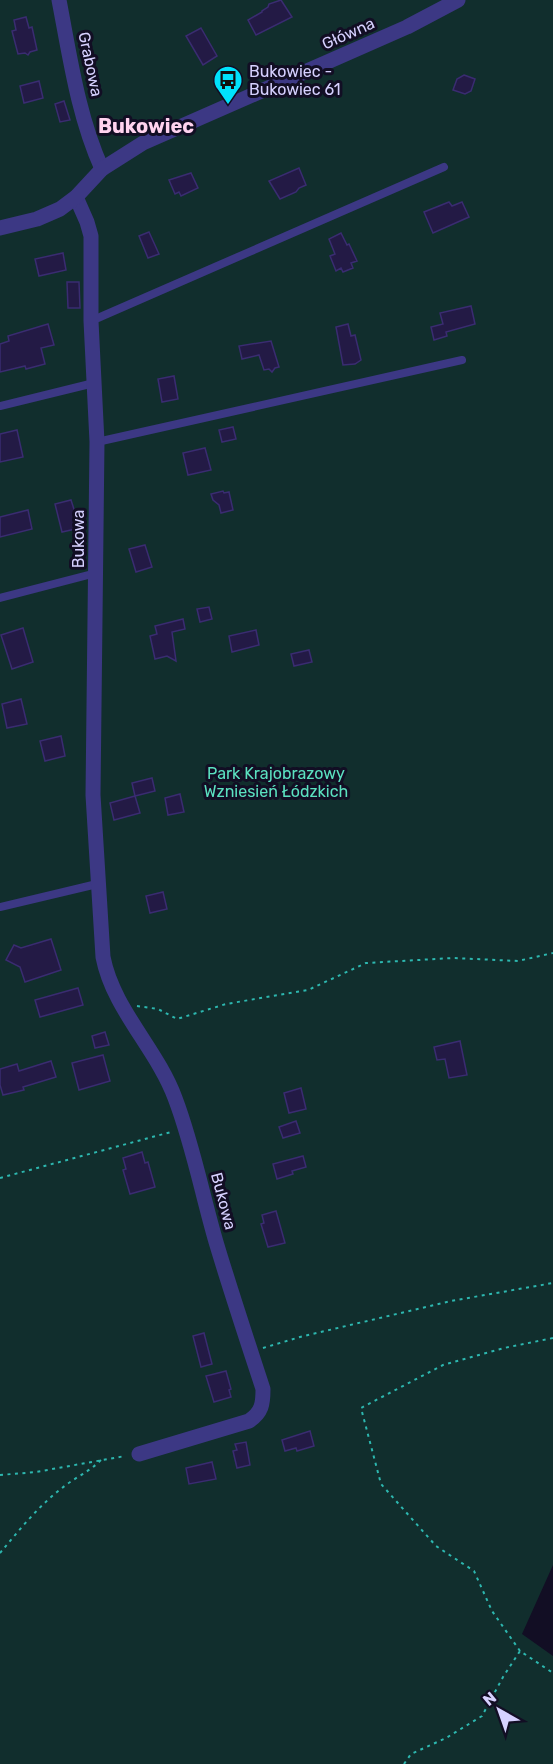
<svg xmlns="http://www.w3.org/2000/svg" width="553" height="1764" viewBox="0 0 553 1764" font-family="Rubik,sans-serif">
<rect width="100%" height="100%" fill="#120e24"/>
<polygon fill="#112e2d" points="0,0 553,0 553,1565 522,1634 553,1656 553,1764 0,1764"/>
<g fill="#231a45" stroke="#3a2c71" stroke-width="1.5">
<polygon points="281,0 292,17 256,35 248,20 262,12 262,11 268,7 269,4"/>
<polygon points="26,17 29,28 32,27 37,50 30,52 28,55 25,53 18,54 12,31 16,30 14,20"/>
<polygon points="201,28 217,56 203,65 186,36"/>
<polygon points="464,75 475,79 471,91 465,94 453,90 457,79"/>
<polygon points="39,81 43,98 24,103 20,86"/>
<polygon points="64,101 70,120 60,122 55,104"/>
<polygon points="299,168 306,185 299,188 296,192 280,199 269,181"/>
<polygon points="191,173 198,188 181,196 179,192 175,194 169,180"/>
<polygon points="449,202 452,206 462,202 469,217 433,233 424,212"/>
<polygon points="149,232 159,254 148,258 139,236"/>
<polygon points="341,233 347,245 349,244 357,261 351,263 353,268 343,272 341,268 336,271 330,256 335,254 329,239"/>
<polygon points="63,253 66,270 39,276 35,259"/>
<polygon points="67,282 79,282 80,308 68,308"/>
<polygon points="471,306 475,324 446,332 447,336 434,340 431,327 443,324 440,313"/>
<polygon points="48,324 54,345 41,348 45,364 26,369 25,366 0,372 0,344 9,341 8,336"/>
<polygon points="348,324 351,336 355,335 361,360 355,364 343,365 336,327"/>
<polygon points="271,341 279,367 275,368 272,372 269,369 264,370 259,355 242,359 239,346"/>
<polygon points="174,376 178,399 162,402 158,379"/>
<polygon points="233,427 236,439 222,442 219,430"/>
<polygon points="17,430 23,457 0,462 0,434"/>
<polygon points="205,448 211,470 188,475 183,453"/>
<polygon points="223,491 224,493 229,492 233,510 221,513 219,505 213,500 211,494"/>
<polygon points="71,500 80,528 62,532 55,504"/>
<polygon points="28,510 32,529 0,537 0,517"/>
<polygon points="145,545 152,567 136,572 129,549"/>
<polygon points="209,607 212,619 200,622 197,609"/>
<polygon points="183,619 185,629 172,632 176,661 167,656 155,659 150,636 157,634 155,626"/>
<polygon points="23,628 33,662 12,669 1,635"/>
<polygon points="256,630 259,645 232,652 229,636"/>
<polygon points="309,650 312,662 294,666 291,654"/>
<polygon points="21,699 27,724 7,728 2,704"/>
<polygon points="61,736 65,756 45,761 40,741"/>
<polygon points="152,778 155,791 135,796 132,783"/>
<polygon points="180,794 184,812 168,815 165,798"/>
<polygon points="135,796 140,813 114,820 110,803"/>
<polygon points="163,892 167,909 150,913 146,896"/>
<polygon points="51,939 61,970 25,982 20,967 6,960 14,945 21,948"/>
<polygon points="78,988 83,1005 40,1017 35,1000"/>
<polygon points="105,1032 109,1045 95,1048 92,1036"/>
<polygon points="460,1041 467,1075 449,1078 445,1059 437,1060 434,1047"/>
<polygon points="103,1055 110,1081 79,1090 72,1063"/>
<polygon points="51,1061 56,1077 23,1087 24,1090 3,1095 0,1085 0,1069 17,1064 19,1071"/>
<polygon points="301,1088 306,1109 289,1113 284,1093"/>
<polygon points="296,1121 300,1133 283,1138 279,1127"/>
<polygon points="142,1152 145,1163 148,1162 155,1187 130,1194 123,1170 126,1169 123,1158"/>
<polygon points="303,1156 306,1167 292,1171 293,1174 277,1179 273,1164"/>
<polygon points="276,1211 285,1243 268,1247 261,1224 264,1223 262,1215"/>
<polygon points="204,1333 212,1364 201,1367 193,1336"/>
<polygon points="226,1371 231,1389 229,1390 231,1397 214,1402 206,1376"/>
<polygon points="310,1431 314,1446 297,1451 296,1448 285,1451 282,1440"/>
<polygon points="246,1442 250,1465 237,1468 233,1451 237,1450 235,1444"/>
<polygon points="212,1462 216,1479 189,1484 186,1468"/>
</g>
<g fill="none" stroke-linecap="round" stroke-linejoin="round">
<g stroke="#2db7af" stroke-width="2" stroke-dasharray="3 4.5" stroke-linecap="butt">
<polyline points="137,1006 158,1009 177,1019 226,1004 308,990 366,963 453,958 518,961 553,953"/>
<polyline points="0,1178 171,1132"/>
<polyline points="263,1348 300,1337 451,1301 553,1283"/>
<polyline points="0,1475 36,1472 125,1456"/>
<path d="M0,1553C20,1529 41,1503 66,1485C78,1476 90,1471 101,1460"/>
<polyline points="520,1651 492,1611 474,1571 436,1546 381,1484 361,1408 443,1365 504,1348 553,1338"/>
<polyline points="404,1764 411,1754 446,1738 482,1716 503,1677 520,1651 553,1673"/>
</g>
<g stroke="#3c3884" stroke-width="8">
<polyline points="91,321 444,167"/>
<polyline points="0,406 94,383"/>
<polyline points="97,442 462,360"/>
<polyline points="0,598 96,573"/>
<polyline points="0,907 97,884"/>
</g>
<g stroke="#3c3884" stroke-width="15">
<path d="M59,0C70,57 78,116 102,169"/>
<path d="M76,197L87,222L91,236V321L97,442L93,795L103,957C113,1009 157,1049 175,1098C193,1145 202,1194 216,1242C231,1292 247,1340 263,1389C263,1404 262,1412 249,1421L139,1454"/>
</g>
<polyline stroke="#3c3884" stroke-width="15" points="0,228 37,219 60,209 76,197 102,169 143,143 407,27 458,0"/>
</g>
<defs>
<g id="bus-pin" transform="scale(1.5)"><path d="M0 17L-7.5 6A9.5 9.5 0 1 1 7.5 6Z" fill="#00e2fc" stroke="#120e24"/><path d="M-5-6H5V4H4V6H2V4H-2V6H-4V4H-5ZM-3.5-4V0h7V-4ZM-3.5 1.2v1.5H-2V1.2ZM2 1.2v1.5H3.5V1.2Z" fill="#111"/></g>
</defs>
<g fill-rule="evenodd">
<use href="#bus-pin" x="228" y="80"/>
</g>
<g text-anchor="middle" stroke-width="6" stroke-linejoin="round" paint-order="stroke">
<g font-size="16" fill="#d6d1ff" stroke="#120e24">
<text transform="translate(348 33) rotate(-24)" y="6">Główna</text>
<text transform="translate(91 64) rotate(78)" y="6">Grabowa</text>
<text transform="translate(78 539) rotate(-90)" y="6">Bukowa</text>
<text transform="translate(224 1201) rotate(75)" y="6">Bukowa</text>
</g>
<g font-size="16" fill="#d6d1ff" stroke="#120e24" text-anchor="start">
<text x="249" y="77">Bukowiec -<tspan x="249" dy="18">Bukowiec 61</tspan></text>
</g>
<g font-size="16" fill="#5be1c0" stroke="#120e24">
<text x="276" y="779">Park Krajobrazowy<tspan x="276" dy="18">Wzniesień Łódzkich</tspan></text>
</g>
<g font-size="20" font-weight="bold" fill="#ffd3ef" stroke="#120e24">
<text x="146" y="133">Bukowiec</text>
</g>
</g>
<g transform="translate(499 1710) rotate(320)" stroke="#120e24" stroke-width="4.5" paint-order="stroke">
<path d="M0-4.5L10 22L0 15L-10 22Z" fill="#d6d1ff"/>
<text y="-9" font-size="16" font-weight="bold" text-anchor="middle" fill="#d6d1ff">N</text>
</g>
</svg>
